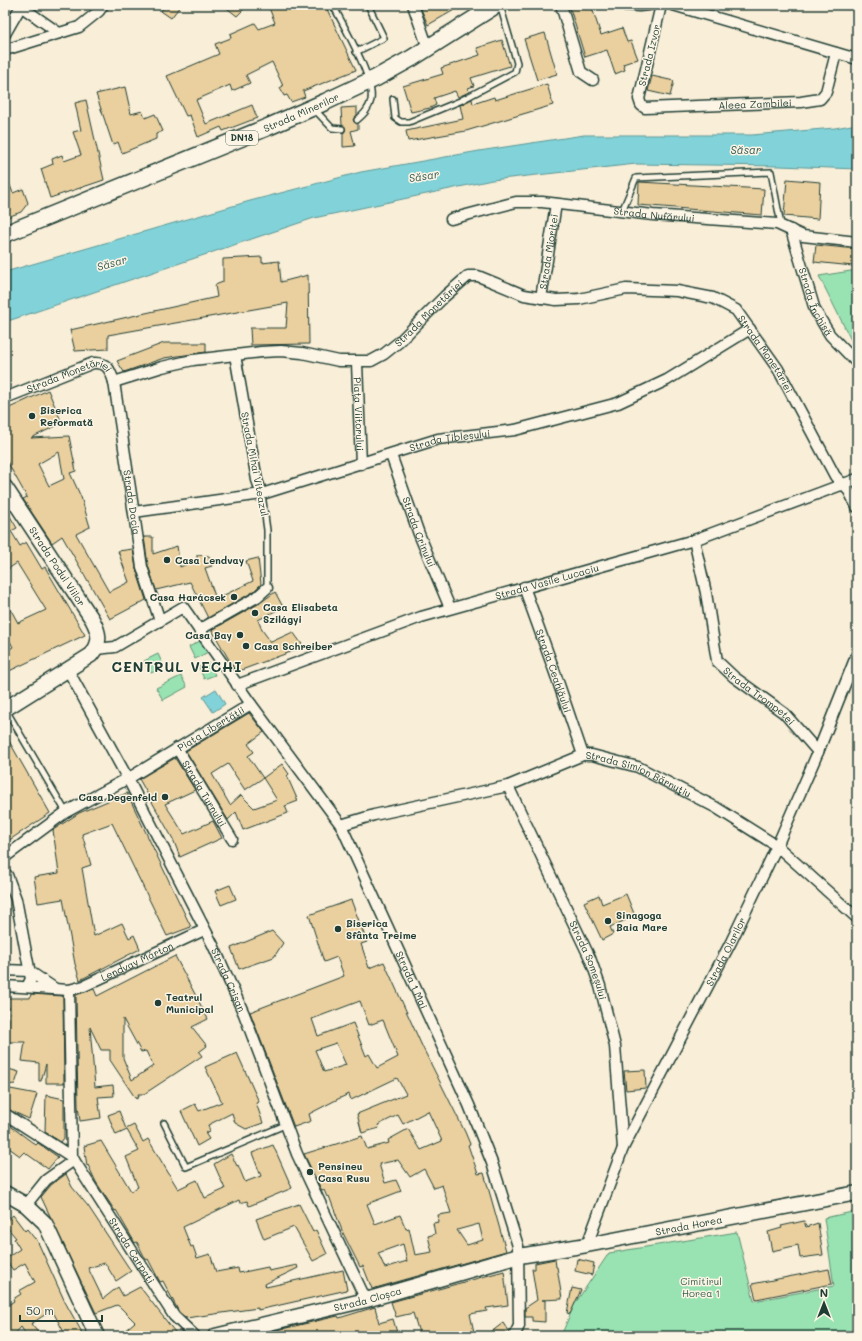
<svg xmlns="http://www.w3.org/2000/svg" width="862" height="1341" viewBox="0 0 862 1341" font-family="Mali,sans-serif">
<rect width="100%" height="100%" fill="#f9eed7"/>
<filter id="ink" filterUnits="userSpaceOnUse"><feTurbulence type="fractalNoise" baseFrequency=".025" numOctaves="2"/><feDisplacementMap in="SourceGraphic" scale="8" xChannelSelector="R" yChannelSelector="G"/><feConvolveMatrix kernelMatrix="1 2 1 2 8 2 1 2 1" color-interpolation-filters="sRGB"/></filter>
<g filter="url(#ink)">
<g fill="#99e3b2" stroke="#5c9073">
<polygon points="857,270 857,348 852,342 819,276"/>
<polygon points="202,640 208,652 195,659 189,647"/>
<polygon points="158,654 164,667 151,673 144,661"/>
<polygon points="210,663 215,675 204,679 199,667"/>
<polygon points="181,676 187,687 163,700 156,688"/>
<polygon points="857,1211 857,1336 561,1336 574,1305 609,1253 737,1232 754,1301 834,1286 824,1218"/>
</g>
<g fill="#82d3d9" stroke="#5a9797">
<polygon points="857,124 857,169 779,166 636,164 492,180 314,218 5,322 5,272 250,201 361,172 479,151 584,135 752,135 835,128"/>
<polygon points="216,689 225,704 213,712 203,697"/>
</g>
<g fill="#ebd09f" stroke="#1f3d34" fill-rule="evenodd">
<polygon points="166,5 181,5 171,18 161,11"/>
<polygon points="223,5 248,5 237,16"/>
<polygon points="268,5 325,5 356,70 303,91 305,97 291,102 287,95 284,96 280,88 283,86 272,62 246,75 250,83 232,91 230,85 196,100 206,124 252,105 257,118 223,131 221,127 198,137 190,115 186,116 167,76 219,54 215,44 231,38 230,34 255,23 259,29 275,23"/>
<polygon points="428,5 463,5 428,25 421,9"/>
<polygon points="569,5 591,5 601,35 622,28 627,42 631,41 638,59 623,64 625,70 615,74 607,50 585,57"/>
<polygon points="545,33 557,74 537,80 524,39"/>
<polygon points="502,40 510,66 471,78 474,86 468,88 469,92 458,97 455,91 434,98 436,105 430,108 411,112 403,86 443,74 441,68 480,55 477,48"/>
<polygon points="652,76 674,81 670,96 648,91"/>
<polygon points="547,84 553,105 466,131 408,141 406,131 463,119 460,105 472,99 473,104 494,97 495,100"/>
<polygon points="125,87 131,114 142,111 145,118 155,114 163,131 156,134 156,139 122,153 118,142 113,145 96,94"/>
<polygon points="86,100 104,180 50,198 41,169 53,164 52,159 62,155 64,161 81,155 73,132 81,130 75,103"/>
<polygon points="357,107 357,115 353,120 358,124 358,129 351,131 355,146 343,147 343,133 346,129 342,125 341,108"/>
<polygon points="5,173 13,193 23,189 28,203 21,212 5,218"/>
<polygon points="787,179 820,182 818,219 784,216"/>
<polygon points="639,182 764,189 762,215 638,205"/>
<polygon points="816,245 856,249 853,266 814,262"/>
<polygon points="262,257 262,263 279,261 281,282 308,275 309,344 251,345 250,328 286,328 288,303 108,335 108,349 75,351 70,330 217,297 215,285 223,282 223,259"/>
<polygon points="164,343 206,343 206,352 164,358 124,372 117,361"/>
<path d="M48,390L62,423L31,438L69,436L76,471L70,473L81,497L90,527L76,534L109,592L129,582L118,551L133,549L136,569L146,600L110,619L62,536L52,543L23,499L27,497L5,458V410ZM59,452L64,479L49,486L38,464Z"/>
<polygon points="5,508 17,528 11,531 20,546 26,542 42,569 45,567 85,635 5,673 5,652 13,647 5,632 5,614 11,610 18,623 46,610 17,563 5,571"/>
<polygon points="144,537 153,537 153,554 177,546 180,567 197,560 197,555 209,556 212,566 205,568 216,599 253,581 246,561 258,558 261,584 253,592 208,618 190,582 156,590 148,565"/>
<polygon points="275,592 283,607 258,620 262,630 271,642 293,632 304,647 236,672 212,630 260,603"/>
<path d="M249,713L264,732L248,744L254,752L248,756L263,778L282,764L289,774L287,776L298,801L285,806L288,813L243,830L236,812L228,820L186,751ZM228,764L245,790L263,778L277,800L254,808L241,795L230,805L212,774Z"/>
<polygon points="5,734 50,813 5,843"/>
<polygon points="175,758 195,790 165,804 184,834 213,821 222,838 180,857 173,839 139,779"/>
<polygon points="127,793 191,927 167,936 112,823 82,834 91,865 82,868 94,936 122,923 129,938 134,935 140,949 80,980 75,964 63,899 38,903 34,877 59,873 53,830 79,813"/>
<polygon points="230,885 236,899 221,905 215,891"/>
<polygon points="626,894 635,916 610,927 613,934 602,940 584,902 599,895 602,904"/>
<path d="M351,900L367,942L361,944L369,968L384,962L422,1046L465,1132L470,1144L468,1145L478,1174L484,1173L506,1251L372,1289L363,1266L360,1267L343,1233L329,1196L327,1197L324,1190L322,1191L304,1154L362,1136L367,1149L389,1143L388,1140L408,1129L421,1150L442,1141L428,1111L403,1124L398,1115L378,1125L379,1128L362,1133L357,1114L406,1094L397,1078L351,1100L349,1094L338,1099L309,1114L311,1121L294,1127L250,1012L344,976L337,957L324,962L309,915ZM360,1001L369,1025L383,1020L398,1057L377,1068L369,1054L366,1056L353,1023L318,1036L312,1019ZM336,1043L346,1065L324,1072L315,1050ZM398,1160L410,1177L424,1169L434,1188L442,1185L451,1213L438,1215L439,1222L433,1223L435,1234L428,1236L432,1252L415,1255L409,1228L406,1229L400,1215L375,1224L367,1204L401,1191L396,1180L385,1183L379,1164ZM479,1224L483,1240L467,1245L457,1230ZM403,1244L407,1261L385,1268L378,1253Z"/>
<polygon points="272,931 283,943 274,957 239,969 231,948"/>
<path d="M175,956L208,1019L192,1027L207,1046L199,1052L202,1056L144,1094H138L139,1097L136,1099L110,1060V1050H101L90,1027L95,1087L113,1085L114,1096L98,1097L101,1118L80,1121L78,1106L76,995L94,989L97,996ZM123,1019L141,1052L146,1051L153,1066L132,1080L123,1058Z"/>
<polygon points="31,994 63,996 64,1083 46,1083 46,1064 41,1081 39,1081 39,1063 22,1061 25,1042 8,1042 9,1007 5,1007 5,998 30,998"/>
<polygon points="237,1053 259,1102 256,1103 263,1123 246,1129 235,1123 232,1113 208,1125 210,1131 205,1133 209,1139 197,1146 181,1111 195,1104 199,1111 222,1102 205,1067"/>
<polygon points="5,1068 19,1072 15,1084 5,1085"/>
<polygon points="645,1070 646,1088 626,1090 624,1071"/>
<polygon points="5,1088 37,1094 29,1119 5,1108"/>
<polygon points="46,1095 64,1099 64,1138 61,1142 45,1132"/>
<polygon points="119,1111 126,1129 134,1125 143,1142 148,1139 178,1189 197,1180 205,1198 225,1189 214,1164 231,1154 237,1166 238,1165 245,1182 261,1176 252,1153 273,1145 292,1188 249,1206 247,1201 240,1203 239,1200 183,1227 191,1247 193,1246 197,1258 210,1254 216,1272 238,1268 239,1273 268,1267 269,1271 297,1265 298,1268 265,1284 266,1287 343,1270 347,1290 258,1310 258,1308 186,1318 179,1312 163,1281 160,1282 148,1259 146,1260 137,1242 135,1243 116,1210 115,1211 96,1182 88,1165 87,1166 84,1146 101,1141 131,1191 138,1187 126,1157 139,1151 127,1130 116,1135 108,1115"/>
<polygon points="5,1122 36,1145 38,1143 58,1157 48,1169 24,1152 20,1156 5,1145"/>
<polygon points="66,1174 72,1187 88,1206 131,1271 116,1281 105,1263 88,1268 103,1299 118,1287 123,1296 140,1287 178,1336 118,1336 135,1322 120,1307 117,1305 96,1313 41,1197 51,1185"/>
<polygon points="299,1204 313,1232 316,1230 327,1254 313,1261 294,1227 264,1239 256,1219"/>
<polygon points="13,1215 25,1231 27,1229 35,1239 36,1238 65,1302 84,1336 66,1336 52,1310 31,1324 41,1336 27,1336 21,1327 13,1336 5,1336 5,1307 14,1301 13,1299 21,1294 19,1291 35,1282 25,1263 13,1270 5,1259 20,1249 14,1239 16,1238 5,1225 5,1222"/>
<polygon points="804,1221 806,1227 818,1223 823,1255 800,1258 798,1245 772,1251 768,1232 782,1228 781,1226"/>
<polygon points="555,1259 556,1267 557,1267 562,1299 542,1300 545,1300 545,1322 532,1321 532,1317 525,1317 525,1308 537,1300 532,1269 535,1269 535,1263"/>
<polygon points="577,1259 594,1263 592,1275 575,1271"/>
<polygon points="829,1269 832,1284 756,1299 752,1284"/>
<polygon points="504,1271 508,1305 486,1308 487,1311 470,1314 474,1332 420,1336 413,1313 396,1317 391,1302"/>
<polygon points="572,1288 581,1290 570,1314 567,1313"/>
<polygon points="375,1307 379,1323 393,1319 398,1336 269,1336 269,1332 338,1316 339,1318"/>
<polygon points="503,1323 508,1331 502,1336 486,1336"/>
</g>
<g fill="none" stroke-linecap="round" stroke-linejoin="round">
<g stroke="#1f3d34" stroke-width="8">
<g id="lane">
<path d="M333,5C343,25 375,79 371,100C369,109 364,114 357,120"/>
<polyline points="356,52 384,38 368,5"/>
<polyline points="393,99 395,118 401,122 409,122 460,101 515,72 517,63 500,5"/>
<polyline points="315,110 332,128 342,129"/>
<polyline points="622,211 636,178 771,172 781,225"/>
<polyline points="262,494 267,530 267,588"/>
<polyline points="6,710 66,812"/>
<polyline points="164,1123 186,1167 285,1125"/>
</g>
</g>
<g stroke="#1f3d34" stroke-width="13">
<g id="street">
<polyline points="19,5 59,33"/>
<polyline points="413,5 428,48"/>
<polyline points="561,5 581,72 593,80"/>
<polyline points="624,5 639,6 649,5"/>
<path id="s1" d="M661,5L639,99L641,105L645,108L801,102L820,99L826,92L836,53"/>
<polyline points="673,5 857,59"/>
<polyline points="5,34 21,6"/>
<polyline points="5,50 79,27 99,11 103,5"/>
<path id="s2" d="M451,219L516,202H542L653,215L777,224L803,236L857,242"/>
<path id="s3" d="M791,230L815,310L830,335L857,363"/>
<path id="s4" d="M541,298L556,204"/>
<polyline points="235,355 257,480 262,494"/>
<path id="s5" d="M357,363L361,464"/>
<path id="s6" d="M114,382L162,367L193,360L261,352L281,351L302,353L339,361H371L384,354L399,342L445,296L468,276H478L524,295L556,300L579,299L626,289L677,291L713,298L736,310L778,369L835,476L849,491L857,507"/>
<path id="s7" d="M5,398L93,363C107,362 110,369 114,382L142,567L160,621"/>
<path id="s8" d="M391,455L419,534L450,608"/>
<path id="s9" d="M134,512L262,494L438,439L515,430L618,403L667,380L750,329"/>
<path id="s10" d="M694,540L706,593L717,661L734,677L784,713L818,752"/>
<path id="s11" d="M524,587L554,670L583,755"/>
<polyline points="199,630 257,597 267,588"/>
<path id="s12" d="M68,670L128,779L213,945L244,1014L297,1154L366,1300"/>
<path id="s13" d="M237,685L421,617L694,540L857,479"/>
<path id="s14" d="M251,704L341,825L469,1105L492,1163L518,1246L519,1326L514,1336"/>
<path id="s15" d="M177,748L232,839"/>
<path id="s16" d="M508,786L590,958L600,986L615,1046L623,1148"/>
<path id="s17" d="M341,825L374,815L508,786L583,755H592L638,767L715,807L777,846L857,918"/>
<path id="s18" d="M5,857L66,812L134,775L251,704L183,607L115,647L96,649"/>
<polyline points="5,874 7,875 16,899 31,979 27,987"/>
<polyline points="5,970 29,971 54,988"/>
<path id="s19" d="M5,986L69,990L84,986L204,930"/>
<path id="s20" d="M69,990L72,1157L174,1316L195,1336"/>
<polyline points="5,1114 72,1157"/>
<polyline points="26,1205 46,1180 74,1160"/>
<path id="s21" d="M587,1245L623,1148L731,942L777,846L818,752L857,654"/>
</g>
</g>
<g stroke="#1f3d34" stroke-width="17">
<g id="secondary">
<path id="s22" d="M5,487L92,619C99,632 102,642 91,655L5,709"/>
<polyline points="5,1193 26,1205 45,1223 97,1336"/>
<path id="s23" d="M215,1336L366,1300L519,1256L587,1245L857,1193"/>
</g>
</g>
<g stroke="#1f3d34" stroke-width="19">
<g id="primary">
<path id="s24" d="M5,234L268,127L325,102L376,78L412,58L496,5"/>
</g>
</g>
<use href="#lane" stroke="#fcf5e5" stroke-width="5"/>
<use href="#street" stroke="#fcf5e5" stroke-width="10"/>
<use href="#secondary" stroke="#fcf5e5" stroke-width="14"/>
<use href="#primary" stroke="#fcf5e5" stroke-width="16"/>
</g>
</g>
<g fill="#1f3d34" stroke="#fcf5e5" stroke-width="1.5">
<circle cx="32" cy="416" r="4"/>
<circle cx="167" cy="560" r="4"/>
<circle cx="234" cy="597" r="4"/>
<circle cx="255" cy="613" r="4"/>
<circle cx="240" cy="635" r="4"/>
<circle cx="246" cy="646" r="4"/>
<circle cx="165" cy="797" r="4"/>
<circle cx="608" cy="921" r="4"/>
<circle cx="338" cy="929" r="4"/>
<circle cx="158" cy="1003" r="4"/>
<circle cx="310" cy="1172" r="4"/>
</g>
<g text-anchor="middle" stroke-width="3" stroke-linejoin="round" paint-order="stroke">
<rect fill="#fcf5e5" stroke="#617469" stroke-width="1" x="226" y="131" width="32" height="14" rx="3"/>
<g font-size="9" font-weight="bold" fill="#1f3d34">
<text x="242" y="141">DN18</text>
</g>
<g font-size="10" fill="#1f3d34" stroke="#fcf5e5">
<text transform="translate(649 55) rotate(-76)" y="4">Strada Izvor</text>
<text dy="4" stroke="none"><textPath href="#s1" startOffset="218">Aleea Zambilei</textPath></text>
<text dy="4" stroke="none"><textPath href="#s24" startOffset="320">Strada Minerilor</textPath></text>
<text dy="4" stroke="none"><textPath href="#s2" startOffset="206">Strada Nufărului</textPath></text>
<text dy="4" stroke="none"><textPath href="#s4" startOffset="47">Strada Mioriței</textPath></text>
<text dy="4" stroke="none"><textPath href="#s3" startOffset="76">Strada Închisă</textPath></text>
<text dy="4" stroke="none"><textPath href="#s6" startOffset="337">Strada Monetăriei</textPath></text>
<text dy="4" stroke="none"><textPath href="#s6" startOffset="721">Strada Monetăriei</textPath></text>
<text dy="4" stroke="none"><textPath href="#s7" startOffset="69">Strada Monetăriei</textPath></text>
<text dy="4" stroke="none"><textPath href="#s5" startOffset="51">Piața Viitorului</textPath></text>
<text dy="4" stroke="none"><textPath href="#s9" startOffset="325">Strada Țibleșului</textPath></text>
<text transform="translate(255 464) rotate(79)" y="4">Strada Mihai Viteazul</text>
<text dy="4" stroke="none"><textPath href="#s7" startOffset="248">Strada Dacia</textPath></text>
<text dy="4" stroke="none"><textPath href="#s8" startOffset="82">Strada Crinului</textPath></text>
<text dy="4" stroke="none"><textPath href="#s22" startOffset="95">Strada Podul Viilor</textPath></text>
<text dy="4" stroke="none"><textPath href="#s13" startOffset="327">Strada Vasile Lucaciu</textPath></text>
<text dy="4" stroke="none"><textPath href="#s11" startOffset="89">Strada Ceahlăului</textPath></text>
<text dy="4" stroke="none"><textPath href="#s10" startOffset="178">Strada Trompetei</textPath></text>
<text dy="4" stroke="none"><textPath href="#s18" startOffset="243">Piața Libertății</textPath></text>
<text dy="4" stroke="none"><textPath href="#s17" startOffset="312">Strada Simion Bărnuțiu</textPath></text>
<text dy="4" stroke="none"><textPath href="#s15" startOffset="53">Strada Turnului</textPath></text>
<text dy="4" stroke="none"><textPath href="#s21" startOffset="325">Strada Olarilor</textPath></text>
<text dy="4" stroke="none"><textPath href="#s16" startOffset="192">Strada Someșului</textPath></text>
<text dy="4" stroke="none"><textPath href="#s19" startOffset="138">Lendvay Márton</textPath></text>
<text dy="4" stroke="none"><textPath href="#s12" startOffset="349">Strada Crișan</textPath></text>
<text dy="4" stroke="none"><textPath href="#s14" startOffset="321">Strada 1 Mai</textPath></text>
<text dy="4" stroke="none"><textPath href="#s23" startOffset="487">Strada Horea</textPath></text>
<text dy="4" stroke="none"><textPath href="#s20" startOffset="278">Strada Carpați</textPath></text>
<text dy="4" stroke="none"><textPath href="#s23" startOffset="157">Strada Cloșca</textPath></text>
</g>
<g font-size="10" font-weight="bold" fill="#1f3d34" stroke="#fcf5e5" text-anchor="start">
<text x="40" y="414">Biserica<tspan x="40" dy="12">Reformată</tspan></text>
<text x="175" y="564">Casa Lendvay</text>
<text x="226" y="601" text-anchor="end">Casa Harácsek</text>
<text x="263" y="611">Casa Elisabeta<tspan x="263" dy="12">Szilágyi</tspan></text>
<text x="232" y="639" text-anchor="end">Casa Bay</text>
<text x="254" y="650">Casa Schreiber</text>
<text x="157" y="801" text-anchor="end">Casa Degenfeld</text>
<text x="616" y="919">Sinagoga<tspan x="616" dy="12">Baia Mare</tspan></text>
<text x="346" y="927">Biserica<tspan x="346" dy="12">Sfânta Treime</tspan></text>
<text x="166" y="1001">Teatrul<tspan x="166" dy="12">Municipal</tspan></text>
<text x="318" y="1170">Pensineu<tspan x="318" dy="12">Casa Rusu</tspan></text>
</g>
<g font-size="10" fill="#375e4d" stroke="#fcf5e5">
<text x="701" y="1285">Cimitirul<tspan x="701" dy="12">Horea 1</tspan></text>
</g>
<g font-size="11" font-style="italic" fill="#335b55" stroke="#fcf5e5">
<text x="746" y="154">Săsar</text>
<text transform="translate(424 176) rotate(-9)" y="4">Săsar</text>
<text transform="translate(112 263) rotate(-16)" y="4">Săsar</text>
</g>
<g font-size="14" font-weight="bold" letter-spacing="1" fill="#1f3d34" stroke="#fcf5e5">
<text x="177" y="672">CENTRUL VECHI</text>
</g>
</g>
<rect width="862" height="1341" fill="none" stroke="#fcf5e5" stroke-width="20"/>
<rect x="10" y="10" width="842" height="1321" fill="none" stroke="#1f3d34" stroke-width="1.5" filter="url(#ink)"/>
<g transform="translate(824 1303)" stroke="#fcf5e5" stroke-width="3" paint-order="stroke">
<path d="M0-3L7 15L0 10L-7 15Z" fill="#1f3d34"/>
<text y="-6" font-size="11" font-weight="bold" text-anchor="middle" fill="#1f3d34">N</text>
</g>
<path d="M20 1315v6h82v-6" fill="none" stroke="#1f3d34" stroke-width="2"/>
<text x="26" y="1315" font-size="12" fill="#1f3d34" stroke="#fcf5e5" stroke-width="3" paint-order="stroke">50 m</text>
</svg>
